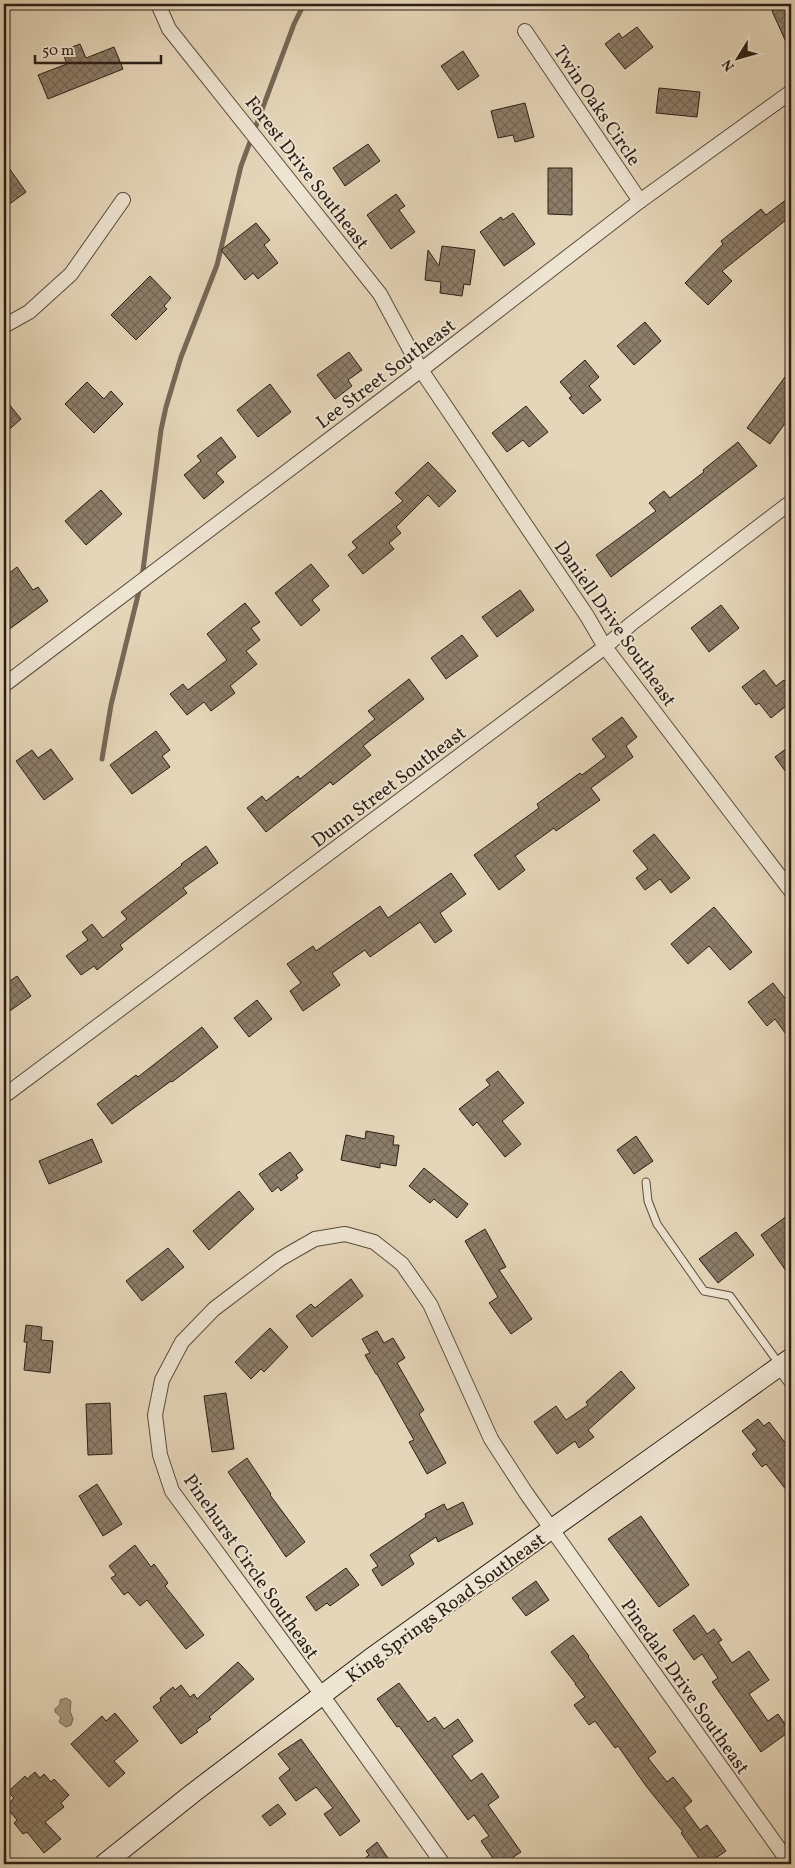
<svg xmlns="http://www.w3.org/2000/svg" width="795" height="1868" viewBox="0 0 795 1868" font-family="Vollkorn,serif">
<defs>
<pattern id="building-cross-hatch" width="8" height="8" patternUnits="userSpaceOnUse" patternTransform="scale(1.25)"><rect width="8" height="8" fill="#8c7e6a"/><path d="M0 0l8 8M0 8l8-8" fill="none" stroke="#736756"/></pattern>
</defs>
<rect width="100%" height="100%" fill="#e5d6b9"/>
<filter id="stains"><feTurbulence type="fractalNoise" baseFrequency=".004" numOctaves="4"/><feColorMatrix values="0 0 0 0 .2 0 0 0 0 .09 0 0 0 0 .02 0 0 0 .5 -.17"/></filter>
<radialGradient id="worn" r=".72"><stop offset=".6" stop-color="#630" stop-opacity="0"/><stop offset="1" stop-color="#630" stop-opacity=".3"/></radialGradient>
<polygon fill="#a69881" stroke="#756856" points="66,1698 71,1701 70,1711 73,1719 71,1725 66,1727 59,1722 61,1717 55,1712 55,1709 60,1704 60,1700"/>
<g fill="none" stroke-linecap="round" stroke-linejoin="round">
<g stroke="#756856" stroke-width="5">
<polyline points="142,578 161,430 166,407 181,357 217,265 241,166 294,24 304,4"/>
<polyline points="102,759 111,705 140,587"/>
</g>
</g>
<g fill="url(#building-cross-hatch)" stroke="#2b1f15">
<polygon points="787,4 791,4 791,53 772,11"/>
<polygon points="637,27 653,47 625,69 605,44 619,33 622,38"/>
<polygon points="80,44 86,58 114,47 123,69 48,99 38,75 67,64 62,51"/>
<polygon points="463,51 479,76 458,90 441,66"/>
<polygon points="659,88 700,92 697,117 656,113"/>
<polygon points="525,103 534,137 515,142 513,135 498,138 491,111"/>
<polygon points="368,144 380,161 345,186 333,168"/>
<polygon points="4,161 26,192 4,208"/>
<polygon points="548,168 572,168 572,215 548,214"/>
<polygon points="396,194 405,206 399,210 415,232 391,249 367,215"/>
<polygon points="791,196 791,216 722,271 732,281 708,305 685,283 723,244 721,241 761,209 766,215"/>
<polygon points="513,213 535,244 504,266 480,232 501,217 503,220"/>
<polygon points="256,223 270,240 264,245 278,263 258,279 253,273 245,280 221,250"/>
<polygon points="442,246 475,250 470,285 464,284 462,296 440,293 441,282 425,280 428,250 439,266"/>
<polygon points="150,276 171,298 164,306 167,309 136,340 111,315"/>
<polygon points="645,322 661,341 634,365 617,346"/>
<polygon points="349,352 362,370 348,380 352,386 335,399 317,375"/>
<polygon points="585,360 599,377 589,386 601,400 583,414 569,398 572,396 560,382"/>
<polygon points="791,369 791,415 770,444 747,428"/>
<polygon points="87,382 104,399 111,391 123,404 94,433 65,404"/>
<polygon points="270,384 291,412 258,437 237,410"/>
<polygon points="4,398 21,419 4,434"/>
<polygon points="526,406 548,432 529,447 523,440 507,452 492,433"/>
<polygon points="221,437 236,457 216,473 224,482 204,499 184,475 201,461 197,456"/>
<polygon points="738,442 757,466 611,577 596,555 656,511 649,503 664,491 670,498 704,472 703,470"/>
<polygon points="428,462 456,491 439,507 428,495 396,527 401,533 389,543 394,549 363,574 348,555 357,548 352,542 403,501 395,493"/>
<polygon points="101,490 122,514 86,545 65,521"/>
<polygon points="311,564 329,586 312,600 320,610 301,626 275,593"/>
<polygon points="17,567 33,590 38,587 48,601 4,633 4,577"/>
<polygon points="520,590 534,610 497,637 482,617"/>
<polygon points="245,603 260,622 251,628 260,640 246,651 257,664 230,686 235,693 211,711 204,702 187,715 170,694 183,684 188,690 227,660 207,634"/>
<polygon points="721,605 739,628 709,652 691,628"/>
<polygon points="462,635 478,656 446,679 431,658"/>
<polygon points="764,670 776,686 784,680 791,689 791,702 771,718 759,703 756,705 742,687"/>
<polygon points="409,679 424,699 363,746 371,755 333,785 330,782 266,832 247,808 262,796 266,801 298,776 300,779 375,719 368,711"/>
<polygon points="622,717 637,737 626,746 633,757 591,788 600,800 556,831 554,828 515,856 525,870 499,890 474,855 539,808 537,804 580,773 582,775 606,757 592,739"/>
<polygon points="156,731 170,750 162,756 170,767 132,794 110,765"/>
<polygon points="791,745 791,779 775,757"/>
<polygon points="51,749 73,779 44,800 16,761 32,750 38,758"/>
<polygon points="654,834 690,878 671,893 660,879 645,890 636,878 648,869 633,851"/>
<polygon points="206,846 218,863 183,888 187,893 120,945 123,949 97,970 94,966 81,975 66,956 88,940 82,932 92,924 103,938 127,919 121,912 182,865 181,864"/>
<polygon points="451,873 466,894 440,913 452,931 435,943 420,922 370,957 365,950 332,973 340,985 303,1011 290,991 301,983 287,964 313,946 316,951 380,906 388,918"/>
<polygon points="714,907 752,952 730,970 709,946 688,964 671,944"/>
<polygon points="17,976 31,996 4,1015 4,985"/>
<polygon points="773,983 791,1006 791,1041 775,1019 767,1026 748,1002"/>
<polygon points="257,1000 272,1019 249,1037 234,1018"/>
<polygon points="202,1027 218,1047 172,1082 171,1081 112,1124 97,1104 136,1075 138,1077"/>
<polygon points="498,1071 524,1103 502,1121 521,1144 505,1157 477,1122 473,1126 459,1109 490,1085 486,1080"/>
<polygon points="366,1131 394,1136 393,1145 399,1145 396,1166 380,1163 380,1168 341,1160 346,1135 365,1139"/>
<polygon points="636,1136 653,1161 634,1174 617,1150"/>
<polygon points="92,1139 102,1162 49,1184 39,1161"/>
<polygon points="290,1152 303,1170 296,1175 298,1178 281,1191 278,1187 272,1192 259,1174"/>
<polygon points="424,1168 468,1204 457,1218 434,1199 430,1203 409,1186"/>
<polygon points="239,1191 254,1209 209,1250 193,1231"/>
<polygon points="791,1213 791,1278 761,1235"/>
<polygon points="485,1229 506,1267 499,1270 532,1319 511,1334 489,1303 498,1297 465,1241"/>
<polygon points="736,1232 754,1255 718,1283 699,1259"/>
<polygon points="168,1248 184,1267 142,1301 126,1281"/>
<polygon points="351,1279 363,1296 312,1337 296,1316 311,1304 315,1308"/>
<polygon points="26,1325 42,1327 41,1340 53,1341 50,1373 24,1370 27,1342 24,1342"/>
<polygon points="270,1328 288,1347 264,1372 261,1369 251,1379 235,1362"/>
<polygon points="377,1331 384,1343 393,1338 405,1358 397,1363 424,1410 419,1414 446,1463 427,1474 409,1442 414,1440 377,1374 376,1374 365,1355 370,1353 362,1339"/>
<polygon points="621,1371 635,1388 588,1430 594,1437 579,1448 575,1441 557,1454 534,1422 556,1406 566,1420 588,1405 586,1402"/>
<polygon points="226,1393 234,1449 212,1452 204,1396"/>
<polygon points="110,1403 112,1454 88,1455 86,1404"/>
<polygon points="758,1419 764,1426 769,1422 791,1450 791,1496 766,1464 762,1467 752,1454 757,1450 742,1431"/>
<polygon points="247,1458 271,1494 270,1495 305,1542 286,1557 228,1472"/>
<polygon points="97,1484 122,1524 103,1536 79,1496"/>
<polygon points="463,1502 473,1524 438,1542 436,1537 409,1555 414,1564 382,1586 372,1570 378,1566 370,1555 426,1517 425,1514 444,1504 447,1510"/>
<polygon points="641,1516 689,1585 659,1607 608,1539"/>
<polygon points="135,1545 151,1567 154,1564 168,1583 165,1586 204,1635 186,1649 147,1600 140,1606 128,1592 124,1595 111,1578 116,1575 109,1566"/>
<polygon points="346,1568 359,1585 330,1606 327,1603 316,1611 306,1597"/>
<polygon points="536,1581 549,1600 526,1616 512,1598"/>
<polygon points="694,1615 707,1634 714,1629 722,1640 718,1642 732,1663 749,1651 769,1680 749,1694 768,1721 778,1714 790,1731 761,1752 712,1682 718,1678 702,1654 694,1660 673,1630"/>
<polygon points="573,1635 589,1656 588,1657 656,1752 648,1758 667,1782 673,1777 692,1801 684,1808 700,1830 707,1825 726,1851 707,1864 703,1864 681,1833 683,1832 646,1786 618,1746 615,1748 595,1721 589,1725 574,1705 585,1697 575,1684 576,1684 551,1652"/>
<polygon points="238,1662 254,1679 209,1717 211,1719 196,1730 198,1732 181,1744 153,1707 161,1701 160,1698 173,1687 175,1690 181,1685 190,1697 194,1694 197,1699"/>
<polygon points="399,1683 428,1722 435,1717 444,1729 458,1719 473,1741 452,1756 471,1781 482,1773 499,1797 488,1805 521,1852 503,1864 497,1864 481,1841 489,1836 474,1815 468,1820 399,1726 397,1727 377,1699"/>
<polygon points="115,1713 138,1741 114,1761 125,1773 109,1787 71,1744 102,1716 106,1721"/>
<polygon points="301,1739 360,1821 340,1836 324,1814 333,1808 316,1787 296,1801 279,1778 290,1769 278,1754"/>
<polygon points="35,1772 40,1778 44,1774 51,1782 54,1779 69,1795 61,1803 64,1807 45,1822 61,1839 44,1853 27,1832 23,1834 14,1823 17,1820 6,1807 14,1798 8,1792 25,1776 27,1779"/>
<polygon points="278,1804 286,1814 270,1826 262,1816"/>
<polygon points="377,1842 392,1864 358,1864 369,1855 366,1851"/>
</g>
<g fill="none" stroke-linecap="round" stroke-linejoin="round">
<g stroke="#5a4d3e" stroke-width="9">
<polyline id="lane" points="646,1182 648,1201 657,1224 704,1291 730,1296 780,1365"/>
</g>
<g stroke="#5a4d3e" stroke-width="16">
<g id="street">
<polyline points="158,4 169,29 380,294 421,370 587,616 605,647 791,891"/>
<polyline points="525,31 640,201"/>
<polyline points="4,326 29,312 71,274 123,200"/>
<polyline points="4,685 421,370 640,201 791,92"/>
<polyline points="4,1096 605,647 631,624 791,502"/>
<polyline points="780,1366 791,1381"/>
<polyline points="443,1864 322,1695 172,1491 160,1455 155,1415 162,1380 182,1342 214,1309 280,1259 315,1239 345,1234 374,1242 402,1264 430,1304 491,1439 526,1493 790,1864"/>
</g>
</g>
<g stroke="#2b1f15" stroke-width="21">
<polyline id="secondary" points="104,1864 193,1793 371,1658 791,1358"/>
</g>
<use href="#lane" stroke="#eee4d2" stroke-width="7"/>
<use href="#street" stroke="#eee4d2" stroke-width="14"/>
<use href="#secondary" stroke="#eee4d2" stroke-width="19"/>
</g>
<g text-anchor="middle" stroke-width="4" stroke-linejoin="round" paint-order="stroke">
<g font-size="19" fill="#2b1f15" stroke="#eee4d2">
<text transform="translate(598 105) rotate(56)" y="7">Twin Oaks Circle</text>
<text transform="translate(308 172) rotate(52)" y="7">Forest Drive Southeast</text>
<text transform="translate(385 373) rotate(-37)" y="7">Lee Street Southeast</text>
<text transform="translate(616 623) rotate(55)" y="7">Daniell Drive Southeast</text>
<text transform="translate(388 786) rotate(-37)" y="7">Dunn Street Southeast</text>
<text transform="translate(252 1566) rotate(55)" y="7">Pinehurst Circle Southeast</text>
<text transform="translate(445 1607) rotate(-36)" y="7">King Springs Road Southeast</text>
<text transform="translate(686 1686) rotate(55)" y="7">Pinedale Drive Southeast</text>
</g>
</g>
<rect width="795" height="1868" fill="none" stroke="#e5d6b9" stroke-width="20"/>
<rect x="5" y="5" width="785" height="1858" fill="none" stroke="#2b1f15" stroke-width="2.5"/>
<rect x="10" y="10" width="775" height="1848" fill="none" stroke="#2b1f15"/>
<g transform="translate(738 58) rotate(233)" stroke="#eee4d2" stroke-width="4" paint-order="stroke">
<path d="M0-4L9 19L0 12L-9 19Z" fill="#2b1f15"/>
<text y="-8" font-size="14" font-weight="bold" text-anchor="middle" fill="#2b1f15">N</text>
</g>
<path d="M35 55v8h126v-8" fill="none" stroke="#2b1f15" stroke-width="2.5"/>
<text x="42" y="55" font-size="15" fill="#2b1f15" stroke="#eee4d2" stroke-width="4" paint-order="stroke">50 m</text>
<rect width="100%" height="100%" filter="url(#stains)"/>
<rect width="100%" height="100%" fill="url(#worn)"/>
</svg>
